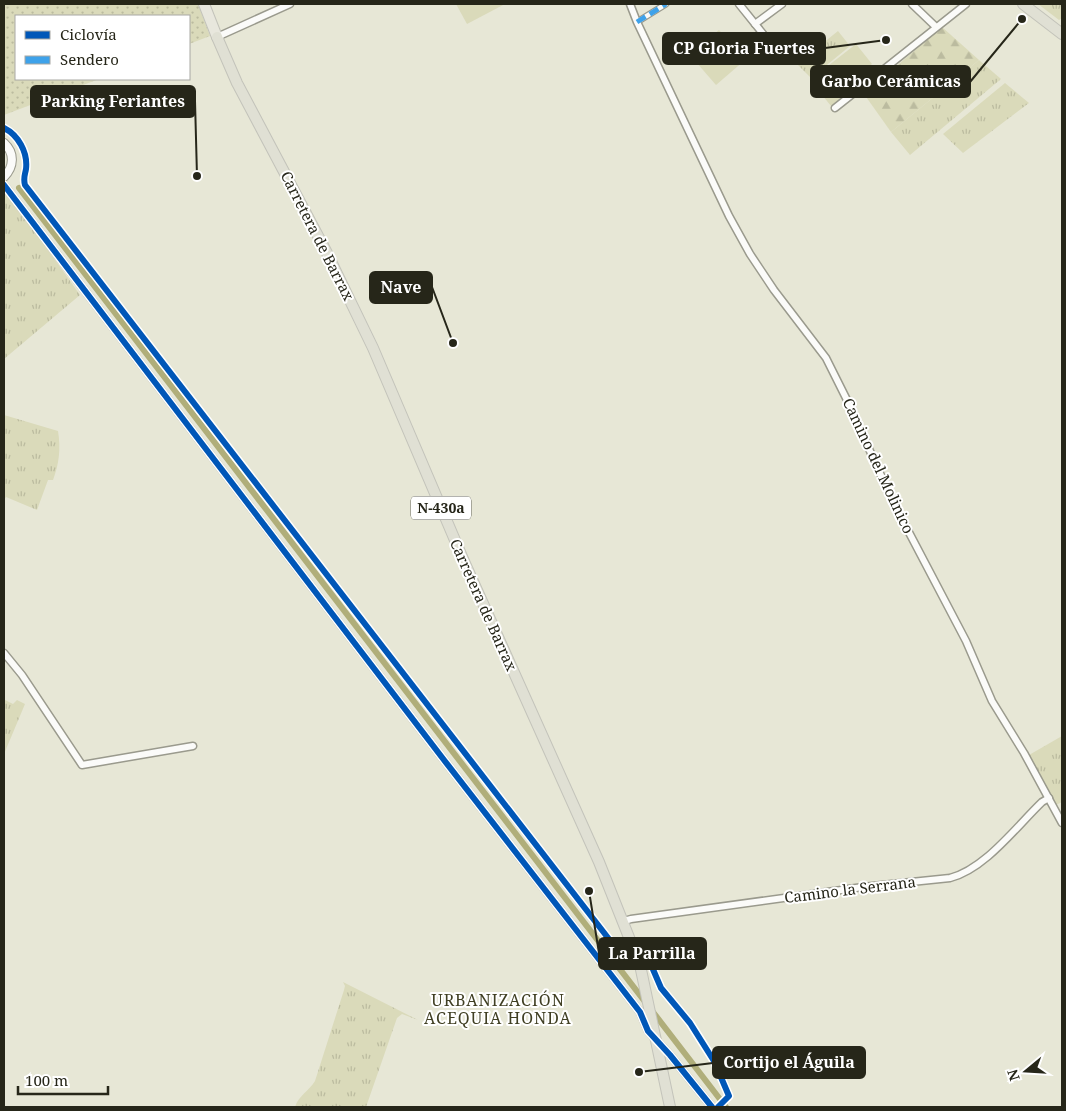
<svg xmlns="http://www.w3.org/2000/svg" width="1066" height="1111" viewBox="0 0 1066 1111" font-family="'Noto Serif',serif">
<defs>
<pattern id="grass-tufts" width="24" height="20" patternUnits="userSpaceOnUse" patternTransform="scale(1.25)"><rect width="24" height="20" fill="#dadaba"/><path d="M3 7l-1-3M5 7V3M7 7l1-3M15 17l-1-3M17 17v-4M19 17l1-3" fill="none" stroke="#bbbb9f"/></pattern>
<pattern id="forest-firs" width="22" height="20" patternUnits="userSpaceOnUse" patternTransform="scale(1.25)"><rect width="22" height="20" fill="#dadaba"/><path d="M5 1l3.5 6h-7zM16 11l3.5 6h-7z" fill="#bbbb9f"/></pattern>
<pattern id="park-dots" width="8" height="8" patternUnits="userSpaceOnUse" patternTransform="scale(1.25)"><rect width="8" height="8" fill="#dadaba"/><path d="M2 2h.1M6 6h.1" fill="none" stroke="#bbbb9f" stroke-width="1.8" stroke-linecap="round"/></pattern>
</defs>
<rect width="100%" height="100%" fill="#e7e7d6"/>
<g fill="url(#grass-tufts)">
<polygon points="1038,4 1062,4 1062,18 1059,20"/>
<polygon points="838,31 850,46 811,78 797,64"/>
<polygon points="979,60 1001,79 910,155 891,132"/>
<polygon points="1005,83 1029,103 963,153 943,134"/>
<polygon points="8,193 80,295 4,359 4,195"/>
<path d="M4,415L58,431C61,449 59,464 53,480H48L37,510L6,497L4,500Z"/>
<polygon points="5,700 13,704 17,700 25,704 4,754"/>
<polygon points="1062,736 1062,802 1056,805 1029,755"/>
<path d="M343,982L418,1020L402,1014L397,1018L366,1107H295C299,1095 309,1091 315,1081L344,990L345,986Z"/>
</g>
<polygon fill="url(#forest-firs)" points="942,27 979,60 891,132 864,94"/>
<polygon fill="url(#park-dots)" points="4,4 198,4 210,36 189,44 189,16 16,16 16,79 99,79 4,115"/>
<g fill="#dadaba">
<polygon points="456,4 505,4 467,24"/>
<polygon points="719,30 745,60 716,85 690,55"/>
<polygon points="856,44 872,64 867,68 864,67 836,89 842,97 831,106 810,80"/>
</g>
<g fill="none" stroke-linecap="round" stroke-linejoin="round">
<polyline stroke="#b0ae7a" stroke-width="6" points="19,188 726,1107"/>
<g stroke="#9a9a8d" stroke-width="7">
<polyline id="pedestrian" points="637,22 666,4"/>
</g>
<g stroke="#9a9a8d" stroke-width="9">
<g id="minor">
<polyline points="630,4 637,22 729,216 750,254 774,290 826,358 847,400 892,500 966,641 992,701 1024,753 1062,823"/>
<polyline points="739,4 768,40"/>
<polyline points="912,4 936,27"/>
<polyline points="755,24 782,4"/>
<polyline points="217,37 290,4"/>
<polyline points="835,108 966,4"/>
<polyline points="4,185 444,760 640,1012 648,1031 670,1055 712,1107"/>
<polyline points="4,653 22,675 82,765 193,746"/>
<path d="M624,921L631,919L863,887L950,878C985,869 1016,827 1042,802L1049,798"/>
</g>
</g>
<g stroke="#9a9a8d" stroke-width="10">
<path id="tertiary" d="M4,143C15,153 14,167 4,177"/>
</g>
<g stroke="#c3c3ba" stroke-width="12">
<polyline id="primary" points="204,4 217,37"/>
</g>
<g stroke="#c3c3ba" stroke-width="12">
<g id="trunk">
<polyline points="1023,4 1062,34"/>
<polyline points="217,37 237,83 326,251 373,348 463,559 599,862 640,965 670,1107"/>
</g>
</g>
<use href="#pedestrian" stroke="#fbfbf9" stroke-width="4.5"/>
<use href="#minor" stroke="#fbfbf9" stroke-width="6"/>
<use href="#tertiary" stroke="#fbfbf9" stroke-width="8"/>
<use href="#primary" stroke="#e8e7dd" stroke-width="10"/>
<use href="#trunk" stroke="#e0e0d4" stroke-width="10"/>
<polyline stroke="#3ea2ea" stroke-width="5" stroke-dasharray="10 5" stroke-linecap="butt" points="637,22 666,4"/>
<g stroke="#fff" stroke-width="9">
<g id="cycleway">
<path d="M4,128C18,135 28,152 26,169C25,175 23,178 25,185L629,965L649,963L652,967L661,988L690,1023L714,1061L729,1096L718,1107"/>
<polyline points="4,185 444,760 640,1012 648,1031 670,1055 712,1107"/>
</g>
</g>
<use href="#cycleway" stroke="#0057b8" stroke-width="6"/>
</g>
<g text-anchor="middle" stroke-width="4" stroke-linejoin="round" paint-order="stroke">
<rect fill="#fff" stroke="#67675e" stroke-width="1" x="411" y="496.5" width="60" height="23" rx="4"/>
<g font-size="14" font-weight="bold" fill="#262619">
<text x="441" y="513">N-430a</text>
</g>
<g font-size="15" fill="#262619" stroke="#fff">
<text transform="translate(317 236) rotate(63)" y="5">Carretera de Barrax</text>
<text transform="translate(878 466) rotate(65)" y="5">Camino del Molinico</text>
<text transform="translate(483 605) rotate(66)" y="5">Carretera de Barrax</text>
<text transform="translate(850 890) rotate(-7)" y="5">Camino la Serrana</text>
</g>
<g font-size="16" letter-spacing="1" fill="#403f23" stroke="#fff">
<text x="498" y="1006">URBANIZACIÓN<tspan x="498" dy="18">ACEQUIA HONDA</tspan></text>
</g>
</g>
<path fill="none" stroke="#262619" stroke-width="2" d="M886 40L825 48M1022 19L970 82M197 176L195 101M453 343L432 287M589 891L599 953M639 1072L713 1063"/>
<g fill="#262619" stroke="#fff" stroke-width="2">
<circle cx="886" cy="40" r="5"/>
<circle cx="1022" cy="19" r="5"/>
<circle cx="197" cy="176" r="5"/>
<circle cx="453" cy="343" r="5"/>
<circle cx="589" cy="891" r="5"/>
<circle cx="639" cy="1072" r="5"/>
</g>
<g fill="#262619" stroke="#262619" stroke-width="2">
<rect x="663" y="33" width="162" height="31" rx="5"/>
<rect x="811" y="66" width="159" height="31" rx="5"/>
<rect x="31" y="86" width="164" height="31" rx="5"/>
<rect x="370" y="272" width="62" height="31" rx="5"/>
<rect x="599" y="938" width="107" height="31" rx="5"/>
<rect x="713" y="1047" width="152" height="31" rx="5"/>
</g>
<g font-size="16" text-anchor="middle" font-weight="bold" fill="#fff">
<text x="744" y="54">CP Gloria Fuertes</text>
<text x="891" y="87">Garbo Cerámicas</text>
<text x="113" y="107">Parking Feriantes</text>
<text x="401" y="293">Nave</text>
<text x="652" y="959">La Parrilla</text>
<text x="789" y="1068">Cortijo el Águila</text>
</g>
<rect width="1066" height="1111" fill="none" stroke="#262619" stroke-width="10"/>
<rect x="15" y="15" width="175" height="65" fill="#ffffff" stroke="#a8a8a3"/>
<rect x="25" y="31" width="25" height="8" fill="#0057b8" stroke="#a8a8a3"/>
<text x="60" y="40" font-size="15" fill="#262619">Ciclovía</text>
<rect x="25" y="56" width="25" height="8" fill="#3ea2ea" stroke="#a8a8a3"/>
<text x="60" y="65" font-size="15" fill="#262619">Sendero</text>
<g transform="translate(1026 1071) rotate(252)" stroke="#ffffff" stroke-width="4" paint-order="stroke">
<path d="M0-4L9 19L0 12L-9 19Z" fill="#262619"/>
<text y="-8" font-size="14" font-weight="bold" text-anchor="middle" fill="#262619">N</text>
</g>
<path d="M18 1086v8h90v-8" fill="none" stroke="#262619" stroke-width="2.5"/>
<text x="25" y="1086" font-size="15" fill="#262619" stroke="#ffffff" stroke-width="4" paint-order="stroke">100 m</text>
</svg>
